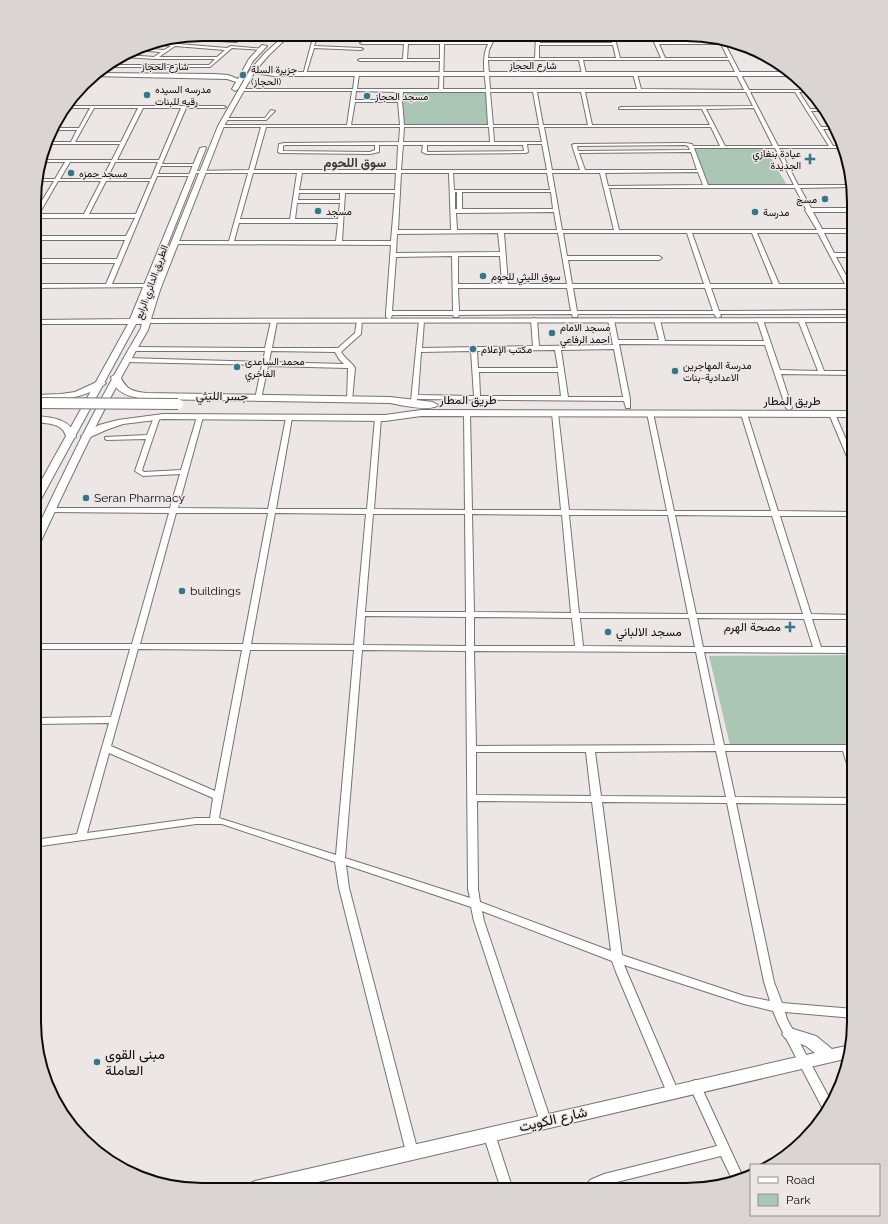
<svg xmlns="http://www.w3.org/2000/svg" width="888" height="1224" viewBox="0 0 888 1224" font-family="Raleway,Vazirmatn,sans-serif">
<rect width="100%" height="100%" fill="#ece7e5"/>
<g fill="#acc6b5">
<polygon points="402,90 488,91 490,127 400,127"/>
<polygon points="691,148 765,148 788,187 708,187"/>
<polygon points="854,655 854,744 730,745 709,656"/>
</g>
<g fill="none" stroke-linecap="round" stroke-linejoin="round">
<g stroke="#767270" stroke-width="2">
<g id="minor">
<polygon points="233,34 262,34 278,36 276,37"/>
<polygon points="314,34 318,34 314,46 361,48 363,49 361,50 314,48 306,74 303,75"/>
<path d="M405,35H409L408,42H489L492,35H496L489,50L488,58H535L536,35H540V43H612L610,35H614L620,58H661L651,35H655L658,42H720L719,38L722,39L723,42L737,43L725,44L749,90H805L807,92H799L810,109H821L823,111H811L821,127H836L837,128L836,129H823L833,146H841V148H779L798,185H850V187L800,188L811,208H854V212H813L822,229H854V233H824L834,253H854V257H836L854,290V298L852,297L847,288H711L719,311L854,310V314H720L721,316L718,318L716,317L714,314H578L577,317H573L572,314L459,315L458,317H454L453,315H392L391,318L389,319L386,317V313L391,245L173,244V242L175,241H229L248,173H194L192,172L194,171L249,170L261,127H219V125H347L352,91H241L239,90L240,89H353L355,74L357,73L359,74L357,89H439L440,61H360L358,60L360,59H403L404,44H362L360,43L362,42H405ZM408,44H440V59H407ZM444,44H488C481,58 485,74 486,89H443ZM659,44H721L728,58H665ZM539,45H613L616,58H539ZM488,60H579L582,74L584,75L586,74L583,60H729L744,90L641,89L637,74L635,73L633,74L637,89H490ZM356,91L399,92L398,100H355ZM403,92H486L488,125H404L402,101ZM490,92H533L539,125H493ZM537,92H581L588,125H543ZM585,92H746L753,106L621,107L619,108V109H702L710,125H592ZM750,92H795L829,146H778ZM355,102H398L400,125H351ZM754,108L773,146H725L706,109ZM266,127H400L399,142L285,143L279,144L278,152L280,153L370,154L379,152V145H398L397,170H254ZM404,127H489L490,142H403ZM493,127H539L542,142H494ZM544,127H711L720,146H693L692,144L685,143L574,144L572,145L580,170H552ZM527,144H542L547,170H401L403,145H423L422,152L427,154L526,153L528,152ZM285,145H375V150L370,152L283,151V146ZM427,145H523L524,151L427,152ZM685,145L688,146L690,150L578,151L577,146ZM694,148H775L794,185H708ZM691,152L697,170H585L579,153ZM698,172L703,185L608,186L605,173ZM253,173H297L290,219H240ZM302,173H396L395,190H299ZM401,173H449L451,230H398ZM453,173H547L550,190H454ZM552,173H600L614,230H562ZM609,188H795L806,209L805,210L817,230H619ZM455,192H457V209H455ZM462,192H551L553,209H462ZM299,193H340V200H298ZM345,193H395L391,241H342ZM297,203H340L338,219H295ZM460,213L554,212L557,230H457L456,213ZM239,223H338L336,241H234ZM498,233L500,252L396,253L397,234ZM504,233H558L567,284H508ZM563,233H687L704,284H572L568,260H659L662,258L659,256H567ZM692,233H752L773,284H710ZM757,233H818L845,284H779ZM452,256L453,311H392L396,257ZM458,256H500L502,284H458ZM458,288H567L571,311H459ZM573,288H705L713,311H577Z"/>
<path d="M188,36L238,41L236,42L186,39L178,44L227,48L231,46L264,49L262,50L232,48L210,67H107L110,65H209L215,59H155L124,57L127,55L154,57L161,52L136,50L139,48L164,50L171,46L148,43L153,42L174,44L182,38H180ZM175,46L225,50L217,57H159Z"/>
<path d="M67,106H224L226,107L224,108H186L162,164H197L199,165L197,166H161L158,174H193L195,175L193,176H157L112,284H147L149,285V287L35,288V284H106L115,263H35V259H117L125,240H35V236H126L135,218H35V212L54,181H36V179H55L65,162H42V160H112L120,144H48L49,142H71L77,130H53V128H79L90,108H65ZM94,108H138L121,142H75ZM143,108H181L159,160H117ZM70,162H111L102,179H60ZM115,162H158L151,179H107ZM58,181H101L84,214H39ZM106,181H150L136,214H89Z"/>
<polygon points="271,110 275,111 266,120 225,120 223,119 225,118 265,118"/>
<path d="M534,318L537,320L539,346L613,345L608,320L611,318L614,320L618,340H659L654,320L657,318L660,320L665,341H764L757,320L760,318L763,320L780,370L818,371L798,320L801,318L804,320L824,371H854V375L781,374L792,408L789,410L786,408L765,345L619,344L630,399V408H626L624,401L417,399L416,402L414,403L411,401L419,320L421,319L424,321L422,348L533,346L531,320ZM614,349L623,397H568L561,350ZM555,350L558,368H478L477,351ZM471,351L474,396L418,395L421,352ZM479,372H558L561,396H480Z"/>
<path d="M274,319L277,321L272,348H338L355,333L357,321L360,319L362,320L361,334L341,352C345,359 352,362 355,368L352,401L350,402L347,400L348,368L268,366L261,399L258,401L255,399L262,365L126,362L123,360L126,358L263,362L265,351H132L129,349L132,347L265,348L271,321ZM271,351L335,352L339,359L344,364L269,362Z"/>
<path d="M467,411L470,413L472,510H561L552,413L555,411L558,413L569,510L667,511L647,413L650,411L653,413L674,511H771L741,414L744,412L747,414L778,511L854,512V516H780L811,614L854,615V619H812L821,647H854V653L704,652L724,745H854V751H852L854,755V773L851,772L849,770L843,751H725L735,797L854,798V804L736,803L774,982L782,1003L854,1009V1018L785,1012L787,1019L832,1103L827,1113H825L778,1023L773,1011L744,1004L624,965L678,1091L676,1095L672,1096L668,1095L616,972L612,961L482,911L484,921L551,1121L549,1125L545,1126L541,1125L474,921L471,907L346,865L349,888L418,1152L416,1156L412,1157L408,1156L406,1152L339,888L335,862L222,824H196L34,847V840L77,834L109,723L35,724V718L111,717L130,649H35V644H132L169,513L50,512L46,510L50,508H170L180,474L143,476L135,471L146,439L107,440L105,439V437L147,435L154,417L155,416H159L160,417L142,470L144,472L181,470L197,417L198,416H202L203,417L178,508L268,509L286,418L287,417H291L292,418L276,509H367L375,418L378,416L381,418L374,509L465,510L464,413ZM176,513H268L243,644H140ZM275,513L366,514L354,645L251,644ZM373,514H465L466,612H365ZM472,514L562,515L571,613L474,612ZM569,515H668L688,614L579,613ZM675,515L772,516L803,614H696ZM365,616L466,617V646L363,645ZM474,617L572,618L575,646H474ZM580,618H689L695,647L583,646ZM697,618L804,619L813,647H703ZM138,649L242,650L215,791L111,746ZM250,650H354L336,855L219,818ZM362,650L466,651L468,889L470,898L345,858ZM474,651L696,652L715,745L476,746ZM716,751L726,797L601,796L595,752ZM476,752H586L591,796L476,795ZM109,753L213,798L210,818H196L87,833ZM477,801L592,802L611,951L480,902L478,889ZM602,802L727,803L764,982L770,1001L744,996L622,955Z"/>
<polygon points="832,412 835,414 854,458 854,468 851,466 829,414"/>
<polygon points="695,1080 699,1082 743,1177 732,1179 721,1156 605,1185 597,1190 584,1190 590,1180 604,1174 717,1146 689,1085 691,1082"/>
<polygon points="489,1129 493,1130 495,1134 513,1190 501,1189 483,1134 485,1130"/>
</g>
</g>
<g stroke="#767270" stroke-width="2">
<g id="major">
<path d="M286,34H291L269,55L256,70L274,72H791L794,76H274L254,73L224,126L160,290L151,319L854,318V322L150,323L148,330C107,399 74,471 40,543L35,546V533C68,464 101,395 140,330L142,324H136L40,501L35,504V492L128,324H35V320L130,319L200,148L205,147L206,148L138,319H143L152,290L218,126L250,70L265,53Z"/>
<polygon points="262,45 267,46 253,61 238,89 235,91 232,89 236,82 227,79 91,76 95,73 214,74 228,75 238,79 249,59"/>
<polygon points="790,1028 816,1036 832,1049 851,1045 849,1058 288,1189 247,1189 249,1184 255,1181 815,1053 806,1046 785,1038 782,1034 785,1030"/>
</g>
</g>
<g stroke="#767270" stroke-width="2">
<g id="highway">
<path d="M116,374L119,375C127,389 129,391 146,393L390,397L433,402L438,405C431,412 400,405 390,403L146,399C131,397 115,394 111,377Z"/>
<path d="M101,380L106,383L104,385C83,398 60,401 35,401V395L61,394L75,392Z"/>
<polygon points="421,410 854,411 854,417 421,416 385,421 163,419 123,424 106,430 86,439 81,436 99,425 118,420 163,414 385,415"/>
<path d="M35,416C52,417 71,419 76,437L71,440L67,439C66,436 65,433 63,430C57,423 44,423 35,422Z"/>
</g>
</g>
<use href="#minor" fill="#fff" fill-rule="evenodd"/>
<use href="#major" fill="#fff" fill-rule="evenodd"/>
<use href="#highway" fill="#fff" fill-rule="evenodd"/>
<g stroke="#767270" stroke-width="12" stroke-linecap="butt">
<polyline id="highway-bridge" points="35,403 178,404"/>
</g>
<use href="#highway-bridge" stroke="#fff" stroke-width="10"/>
</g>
<g fill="#357689" stroke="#ece7e5" stroke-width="1.5">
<circle cx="243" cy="75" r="4"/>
<circle cx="147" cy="95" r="4"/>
<circle cx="367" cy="96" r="4"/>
<path d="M808 153h4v4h4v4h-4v4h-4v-4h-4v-4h4z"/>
<circle cx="71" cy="173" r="4"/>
<circle cx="825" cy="199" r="4"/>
<circle cx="318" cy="211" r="4"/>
<circle cx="755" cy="212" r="4"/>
<circle cx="483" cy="276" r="4"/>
<circle cx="552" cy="333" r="4"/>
<circle cx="473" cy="349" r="4"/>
<circle cx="237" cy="367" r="4"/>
<circle cx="675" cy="371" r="4"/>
<circle cx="86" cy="498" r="4"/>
<circle cx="182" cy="591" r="4"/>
<path d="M788 621h4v4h4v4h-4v4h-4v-4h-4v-4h4z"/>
<circle cx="608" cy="632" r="4"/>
<circle cx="97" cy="1062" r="4"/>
</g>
<g text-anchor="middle" stroke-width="3" stroke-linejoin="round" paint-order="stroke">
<g font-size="10" fill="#0e0c0b" stroke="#ece7e5">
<text x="533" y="69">شارع الحجاز</text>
<text x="165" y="70">شارع الحجاز</text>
<text transform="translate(151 282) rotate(-70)" y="4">الطريق الدائري الرابع</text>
</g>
<g font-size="10" fill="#0e0c0b" stroke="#ece7e5" text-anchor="start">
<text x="251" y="73">جزيرة السلة<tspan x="251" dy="12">(الحجاز)</tspan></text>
<text x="155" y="93">مدرسه السيده<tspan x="155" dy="12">رقيه للبنات</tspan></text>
<text x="375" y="100">مسجد الحجاز</text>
<text x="801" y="157" text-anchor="end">عيادة بنغازي<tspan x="801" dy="12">الجديدة</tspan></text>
<text x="79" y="177">مسجد حمزه</text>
<text x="817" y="203" text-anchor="end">مسج</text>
<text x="326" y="215">مسجد</text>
<text x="763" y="216">مدرسة</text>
<text x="491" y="280">سوق الليثي للحوم</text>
<text x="560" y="331">مسجد الامام<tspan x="560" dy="12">احمد الرفاعي</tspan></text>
<text x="481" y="353">مكتب الإعلام</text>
<text x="245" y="365">محمد الساعدى<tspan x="245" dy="12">الفاخري</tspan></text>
<text x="683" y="369">مدرسة المهاجرين<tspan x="683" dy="12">الاعدادية-بنات</tspan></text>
</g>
<g font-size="12" fill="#0e0c0b" stroke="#ece7e5">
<text transform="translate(222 396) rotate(1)" y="4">جسر الليثي</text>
<text x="468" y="404">طريق المطار</text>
<text x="792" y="405">طريق المطار</text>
</g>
<g font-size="12" fill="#0e0c0b" stroke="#ece7e5" text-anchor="start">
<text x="94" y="502">Seran Pharmacy</text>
<text x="190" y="595">buildings</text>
<text x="781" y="631" text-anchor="end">مصحة الهرم</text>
<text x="616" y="636">مسجد الالباني</text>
</g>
<g font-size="13" font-weight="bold" fill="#3c3937" stroke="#ece7e5">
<text x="355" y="167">سوق اللحوم</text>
</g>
<g font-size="14" fill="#0e0c0b" stroke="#ece7e5" text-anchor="start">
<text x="105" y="1059">مبنى القوى<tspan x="105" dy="16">العاملة</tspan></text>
</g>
<g font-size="14" fill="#0e0c0b" stroke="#ece7e5">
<text transform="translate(553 1119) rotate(-13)" y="5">شارع الكويت</text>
</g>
</g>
<path d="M0 0H888V1224H0ZM202 41H686A161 161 0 0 1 847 202V1022A161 161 0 0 1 686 1183H202A161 161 0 0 1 41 1022V202A161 161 0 0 1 202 41Z" fill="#dad5d4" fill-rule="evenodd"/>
<path fill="none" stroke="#0e0c0b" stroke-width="2" d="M202 41H686A161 161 0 0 1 847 202V1022A161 161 0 0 1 686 1183H202A161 161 0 0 1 41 1022V202A161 161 0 0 1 202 41Z"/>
<rect x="750" y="1164" width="130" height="52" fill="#ece7e5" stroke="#938f8e"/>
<rect x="758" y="1177" width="20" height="6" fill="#ffffff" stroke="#938f8e"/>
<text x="786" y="1184" font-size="12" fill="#0e0c0b">Road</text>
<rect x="758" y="1194" width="20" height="12" fill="#acc6b5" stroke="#938f8e"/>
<text x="786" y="1204" font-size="12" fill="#0e0c0b">Park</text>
</svg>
